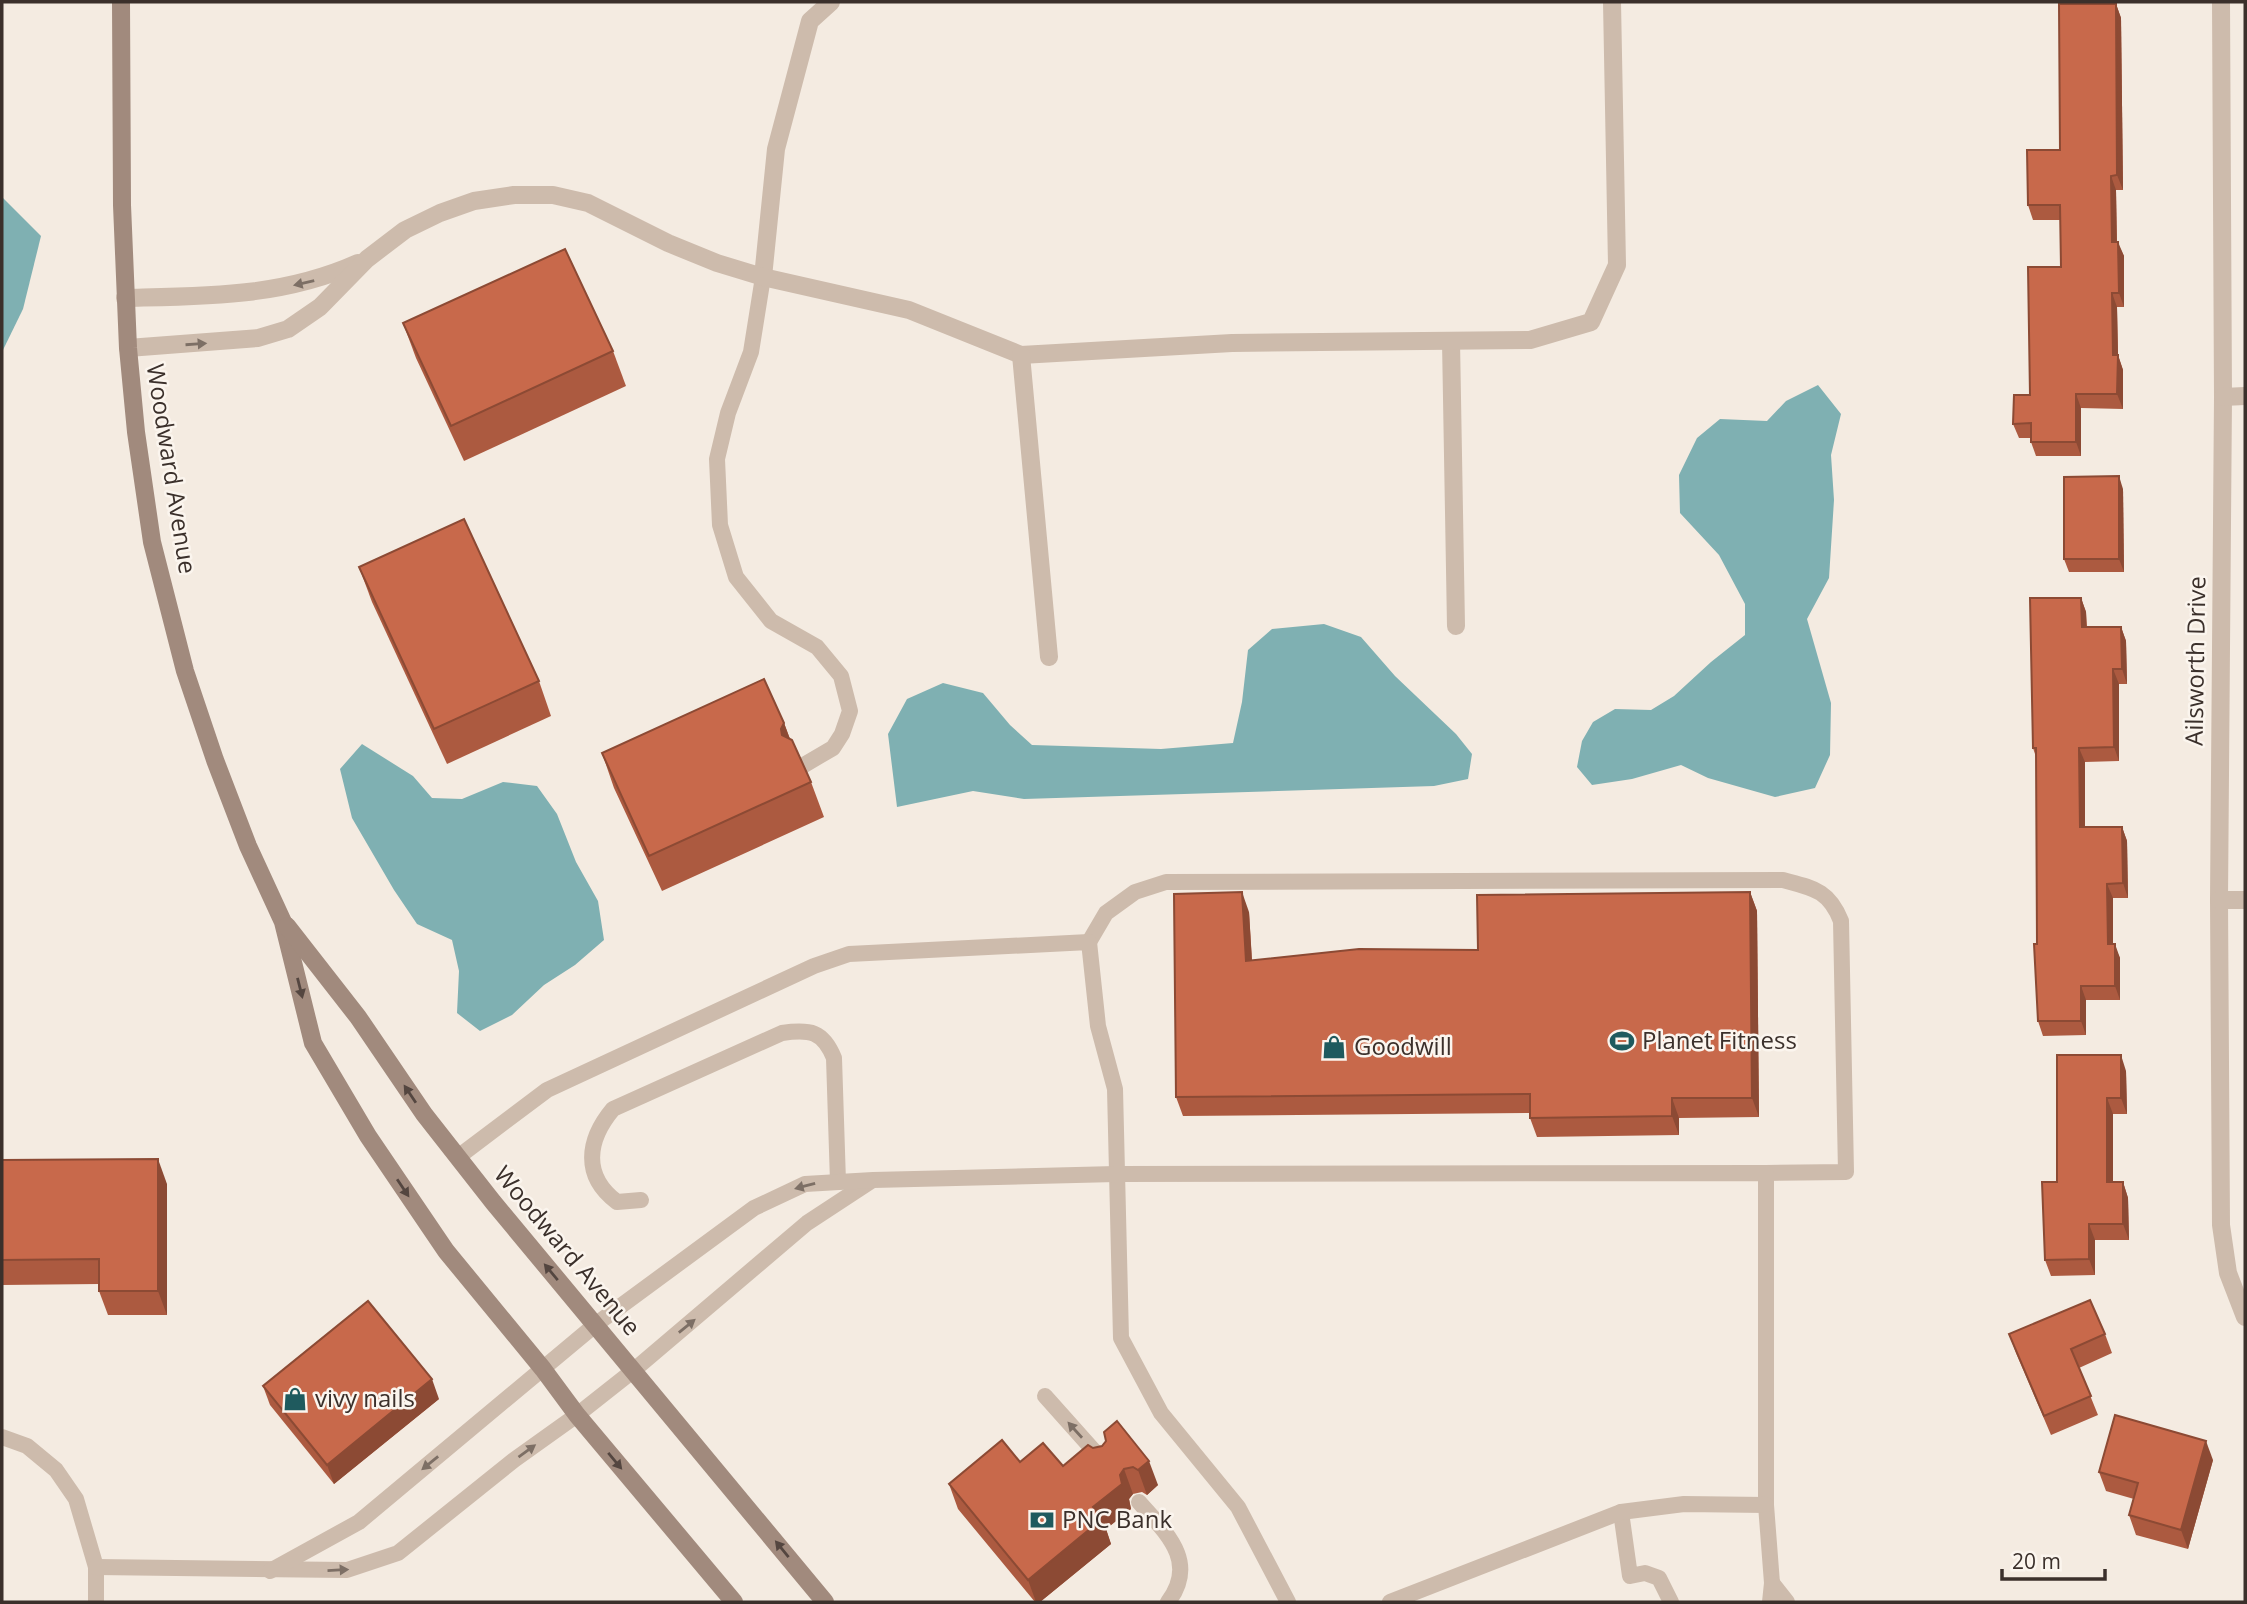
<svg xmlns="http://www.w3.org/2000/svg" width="2247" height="1604" viewBox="0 0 2247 1604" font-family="'Open Sans',sans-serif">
<rect width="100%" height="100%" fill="#f4ebe1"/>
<g fill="#7fb0b2">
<polygon points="2,197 41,236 23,309 2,352"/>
<polygon points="1818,385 1841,414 1831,455 1834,500 1829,578 1807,619 1831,703 1830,755 1815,788 1775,797 1708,778 1681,765 1632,779 1592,785 1577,767 1582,741 1593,722 1615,709 1651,710 1674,696 1711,662 1745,635 1745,604 1719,555 1680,513 1679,475 1697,438 1720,419 1767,421 1786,401"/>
<polygon points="1324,624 1361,637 1395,676 1456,734 1472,754 1468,779 1434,786 1024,799 973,791 897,807 888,734 907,699 943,683 983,693 1010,725 1032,745 1161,749 1233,743 1242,702 1248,650 1272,629"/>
<polygon points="362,744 413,776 432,798 462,799 503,782 537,786 557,814 576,862 598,901 604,940 575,965 544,985 512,1015 480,1031 457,1013 459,971 452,940 417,924 394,890 352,818 340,769"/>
</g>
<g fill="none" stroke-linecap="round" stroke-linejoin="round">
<g stroke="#cdbbac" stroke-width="16">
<polyline points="763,277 751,352 728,413 717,459 720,525 736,577 771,621 817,647 841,676 850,711 842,734 833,748 804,765"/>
<path d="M1089,942L1106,913L1135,892L1166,882L1783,880C1813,888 1829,890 1841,921L1846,1172L1766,1173"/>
<polyline points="458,1157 547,1090 814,966 849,954 1089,942 1098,1026 1115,1089 1121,1338 1161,1413 1238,1507 1288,1602"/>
<path d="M641,1200L617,1202C582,1176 587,1140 613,1109L782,1033C810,1029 823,1031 834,1058L838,1182"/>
<polyline points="1045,1396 1103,1461"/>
<polyline points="2,1437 27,1446 56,1470 76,1499 96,1567 96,1602"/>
<path d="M1139,1502C1165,1532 1199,1561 1168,1602"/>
<polyline points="1621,1512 1630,1576 1645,1573 1659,1578 1671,1602"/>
<polyline points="96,1567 347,1570 398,1553 514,1460 577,1415 634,1370 807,1223 871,1181"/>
<polyline points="270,1571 359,1522 595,1325 754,1208 805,1184 873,1180 1116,1174 1766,1173 1766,1505 1772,1583"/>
<polyline points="1390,1602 1621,1512 1684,1504 1766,1505"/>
<polyline points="1770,1602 1772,1583 1787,1602"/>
</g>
<g stroke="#cdbbac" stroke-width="18">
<polyline points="2221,2 2223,397 2219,900 2221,1225 2228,1273 2245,1317"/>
<polyline points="763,277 776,149 810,21 831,2"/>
<path d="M125,298C207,296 282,297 358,263"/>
<polyline points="1451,341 1456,626"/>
<polyline points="128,348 258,338 288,329 320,307 367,259 405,230 440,213 474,201 514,195 553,195 588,203 668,243 717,263 763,277 909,310 1021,355 1232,343 1530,340 1591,322 1617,265 1612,2"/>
<polyline points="1021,355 1049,657"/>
<polyline points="2223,397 2245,396"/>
<polyline points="2219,900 2245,900"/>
</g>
<g stroke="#a18a7d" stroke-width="18">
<polyline points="121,2 122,205 128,348 136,432 152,542 185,671 215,760 248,846 283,922 313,1043 368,1136 446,1251 543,1369 577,1415 734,1602"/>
<polyline points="287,926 358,1017 424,1114 493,1202 825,1602"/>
</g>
</g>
<g fill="#ac5a40">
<polygon points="2116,4 2121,18 2123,190 2116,190 2117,242 2124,256 2124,307 2117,307 2118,355 2123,370 2123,409 2081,408 2081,456 2036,456 2031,442 2031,438 2019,438 2013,424 2030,395 2061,267 2060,220 2033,220 2028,205 2060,150"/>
<polygon points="403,323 613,351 626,386 464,461 416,358"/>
<polygon points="2123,489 2124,572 2069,572 2064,559"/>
<polygon points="359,567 539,681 551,716 447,764 372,602"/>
<polygon points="2081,598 2086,612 2087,627 2121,627 2126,641 2127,684 2119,684 2119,761 2085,762 2085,827 2122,827 2127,841 2128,898 2113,898 2113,944 2120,958 2120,1000 2086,1000 2086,1035 2043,1036 2038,1021 2036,757 2033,748"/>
<polygon points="784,723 790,739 811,782 824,817 662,891 614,788 602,753"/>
<polygon points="1750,892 1757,911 1759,1117 1679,1118 1679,1135 1537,1137 1530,1118 1530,1113 1183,1116 1176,1097 1249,912 1252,960 1478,950"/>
<polygon points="2057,1055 2126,1071 2127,1114 2113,1114 2113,1182 2123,1182 2128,1198 2129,1240 2095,1240 2095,1275 2051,1276 2045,1260 2057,1182"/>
<polygon points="2,1160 167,1184 167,1315 108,1315 99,1291 99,1284 2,1285"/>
<polygon points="2009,1334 2105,1334 2112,1353 2079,1368 2098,1415 2051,1435 2016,1353"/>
<polygon points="263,1386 439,1399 334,1484 270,1405"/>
<polygon points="1106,1441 1158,1485 1147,1495 1142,1492 1133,1494 1129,1499 1131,1509 1106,1529 1111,1544 1040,1602 1035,1602 958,1509 949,1484 1020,1462 1063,1466 1093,1448 1102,1446"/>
<polygon points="2213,1460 2188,1549 2136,1535 2129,1515 2134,1499 2106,1491 2099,1472"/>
</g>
<g fill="#8c4a34">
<polygon points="2116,4 2121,18 2123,190 2117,175"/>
<polygon points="2111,176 2116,190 2117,256 2112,242"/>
<polygon points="2118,242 2124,256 2124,307 2119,293"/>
<polygon points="2112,293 2117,307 2118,355 2123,370 2123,409 2117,394 2113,355"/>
<polygon points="2076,394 2081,408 2081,456 2076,442"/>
<polygon points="2119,476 2123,489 2124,572 2119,559"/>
<polygon points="2081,598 2086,612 2087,642 2082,627"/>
<polygon points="2121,627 2126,641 2127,684 2122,669"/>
<polygon points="2113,669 2119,684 2119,761 2114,747"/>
<polygon points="784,723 797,758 782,735 781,729"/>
<polygon points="2079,748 2085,762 2085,842 2080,827"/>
<polygon points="2122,827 2127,841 2128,898 2123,883"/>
<polygon points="2107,884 2113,898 2113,958 2108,944"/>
<polygon points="1242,892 1249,912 1253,980 1246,961"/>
<polygon points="1750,892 1757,911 1759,1117 1752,1098"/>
<polygon points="2115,944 2120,958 2120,1000 2115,986"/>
<polygon points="2081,986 2086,1000 2086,1035 2081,1021"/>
<polygon points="2121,1055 2126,1071 2127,1114 2121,1098"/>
<polygon points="1672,1098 1679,1118 1679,1135 1672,1116"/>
<polygon points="2107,1098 2113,1114 2113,1198 2107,1182"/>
<polygon points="158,1159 167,1184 167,1315 158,1291"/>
<polygon points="2123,1182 2128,1198 2129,1240 2123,1224"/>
<polygon points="2089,1224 2095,1240 2095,1275 2089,1259"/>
<polygon points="432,1379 439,1399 334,1484 327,1465"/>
<polygon points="2206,1441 2213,1460 2188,1549 2181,1530"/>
<polygon points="1149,1461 1158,1485 1147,1495 1138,1470"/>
<polygon points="1124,1469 1133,1494 1129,1499 1131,1509 1106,1529 1111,1544 1040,1602 1036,1602 1028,1580 1093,1507"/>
</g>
<g fill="#c8694b" stroke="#8c4a34" stroke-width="2">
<polygon points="2059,4 2116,4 2117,175 2111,176 2112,242 2118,242 2119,293 2112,293 2113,355 2118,355 2117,394 2076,394 2076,442 2031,442 2031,423 2013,424 2014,395 2030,395 2028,267 2061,267 2060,205 2028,205 2027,150 2060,150"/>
<polygon points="565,249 613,351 451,426 403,323"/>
<polygon points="2119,476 2119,559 2064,559 2064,477"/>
<polygon points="464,519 539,681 434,729 359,567"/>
<polygon points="2030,598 2081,598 2082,627 2121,627 2122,669 2113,669 2114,747 2079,748 2080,827 2122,827 2123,883 2107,884 2108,944 2115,944 2115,986 2081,986 2081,1021 2038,1021 2034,944 2037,944 2036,748 2033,748"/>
<polygon points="764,679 784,723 781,729 782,735 792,740 811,782 649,856 602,753"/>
<polygon points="1242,892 1246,961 1359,949 1478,950 1477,895 1750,892 1752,1098 1672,1098 1672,1116 1530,1118 1530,1094 1176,1097 1174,894"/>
<polygon points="2057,1055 2121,1055 2121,1098 2107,1098 2107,1182 2123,1182 2123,1224 2089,1224 2089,1259 2045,1260 2042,1182 2057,1182"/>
<polygon points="158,1159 158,1291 99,1291 99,1259 2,1260 2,1160"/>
<polygon points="2090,1300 2105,1334 2071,1349 2091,1396 2044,1416 2009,1334"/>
<polygon points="368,1301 432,1379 327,1465 263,1386"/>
<polygon points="2115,1415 2206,1441 2181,1530 2129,1515 2138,1483 2099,1472"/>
<polygon points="1117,1421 1149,1461 1138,1470 1133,1467 1124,1469 1120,1475 1122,1484 1093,1507 1102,1519 1028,1580 949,1484 1002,1440 1020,1462 1043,1443 1063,1466 1088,1445 1093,1448 1102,1446 1106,1441 1104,1432"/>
</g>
<defs><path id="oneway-solid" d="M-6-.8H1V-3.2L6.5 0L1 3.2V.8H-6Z" transform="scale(1.75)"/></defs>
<g fill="#7d6f65">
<use href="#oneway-solid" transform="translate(304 283) rotate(167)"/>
<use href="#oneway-solid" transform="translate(196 344) rotate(-4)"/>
<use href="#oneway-solid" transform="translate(805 1186) rotate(165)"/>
<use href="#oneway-solid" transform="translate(687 1326) rotate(-39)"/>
<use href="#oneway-solid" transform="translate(1075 1430) rotate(-132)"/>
<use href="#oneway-solid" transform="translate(527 1451) rotate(-36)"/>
<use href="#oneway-solid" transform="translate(430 1463) rotate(141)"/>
<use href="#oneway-solid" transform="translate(338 1570) rotate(-3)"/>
</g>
<g fill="#544640">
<use href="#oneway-solid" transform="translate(300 988) rotate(76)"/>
<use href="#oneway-solid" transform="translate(410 1094) rotate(-124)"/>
<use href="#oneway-solid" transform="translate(403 1188) rotate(56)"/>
<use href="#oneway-solid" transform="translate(551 1272) rotate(-130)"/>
<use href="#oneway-solid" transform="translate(615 1461) rotate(50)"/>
<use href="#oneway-solid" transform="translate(782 1549) rotate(-129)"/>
</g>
<defs>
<g id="stadium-bare" transform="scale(1.89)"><path d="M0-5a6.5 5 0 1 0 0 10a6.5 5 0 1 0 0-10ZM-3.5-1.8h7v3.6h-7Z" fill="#1f5a5e" stroke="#fbf5ee" stroke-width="2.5" paint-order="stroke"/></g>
<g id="shop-bare" transform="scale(1.89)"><path d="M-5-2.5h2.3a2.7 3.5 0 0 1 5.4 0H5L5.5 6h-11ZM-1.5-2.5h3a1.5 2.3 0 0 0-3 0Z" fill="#1f5a5e" stroke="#fbf5ee" stroke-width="2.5" paint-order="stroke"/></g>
<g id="bank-bare" transform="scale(1.89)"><path d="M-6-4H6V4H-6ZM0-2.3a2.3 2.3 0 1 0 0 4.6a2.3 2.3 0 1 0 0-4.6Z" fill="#1f5a5e" stroke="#fbf5ee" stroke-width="2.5" paint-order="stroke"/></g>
</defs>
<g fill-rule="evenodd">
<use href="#stadium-bare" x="1622" y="1041"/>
<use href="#shop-bare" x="1334" y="1047"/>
<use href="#shop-bare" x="295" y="1399"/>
<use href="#bank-bare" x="1042" y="1520"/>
</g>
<g text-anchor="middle" stroke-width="5" stroke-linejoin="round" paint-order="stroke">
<g font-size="24" fill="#3b302b" stroke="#fbf5ee">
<text transform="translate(171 469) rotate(81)" y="8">Woodward Avenue</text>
<text transform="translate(2196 661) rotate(-89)" y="8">Ailsworth Drive</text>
<text transform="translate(567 1251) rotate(50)" y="8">Woodward Avenue</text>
</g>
<g font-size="24" fill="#3b302b" stroke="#fbf5ee" text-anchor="start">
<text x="1642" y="1049">Planet Fitness</text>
<text x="1354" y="1055">Goodwill</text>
<text x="315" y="1407">vivy nails</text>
<text x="1062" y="1528">PNC Bank</text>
</g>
</g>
<rect width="2247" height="1604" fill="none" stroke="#3b302b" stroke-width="7"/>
<path d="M2002 1569v10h103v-10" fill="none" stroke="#3b302b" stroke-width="3.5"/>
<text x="2012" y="1569" font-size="21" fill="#3b302b" stroke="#fbf5ee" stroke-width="5" paint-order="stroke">20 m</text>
</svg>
